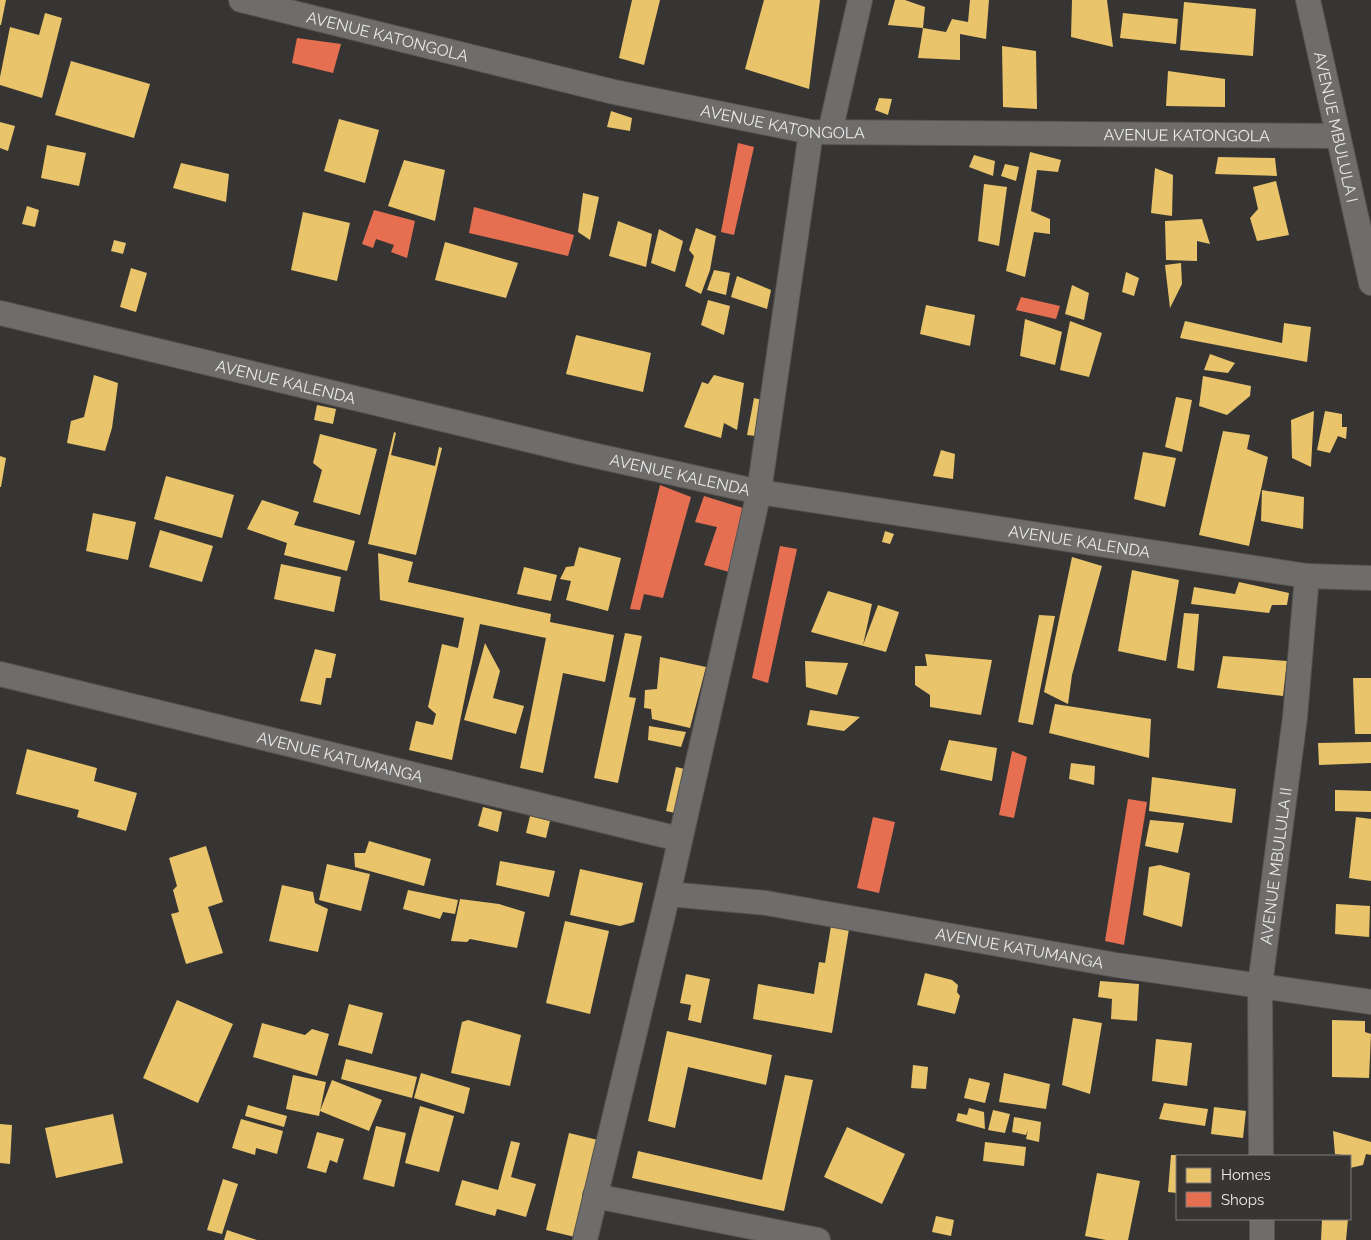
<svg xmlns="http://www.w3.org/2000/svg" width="1371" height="1240" viewBox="0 0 1371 1240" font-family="Raleway,sans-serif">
<rect width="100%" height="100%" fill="#373534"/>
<g fill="#e9c46a">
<polygon points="0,0 6,0 1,25 0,25"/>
<polygon points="632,0 660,0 644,65 619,58"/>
<polygon points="764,0 820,0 809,89 745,69"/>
<polygon points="895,0 905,0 925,7 923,28 888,25"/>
<polygon points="970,0 989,0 986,39 960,34 960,60 918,58 923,28 946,32 952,19 968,22"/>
<polygon points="1072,0 1107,0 1113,47 1071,37"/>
<polygon points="1184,2 1256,9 1253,56 1180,50"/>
<polygon points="45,13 62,18 42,98 0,85 0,77 10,27 39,35"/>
<polygon points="1123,13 1178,19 1176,44 1120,38"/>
<polygon points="1002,46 1036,51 1037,109 1003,107"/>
<polygon points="71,61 150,84 134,138 55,115"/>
<polygon points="1168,71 1225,79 1225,107 1166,106"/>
<polygon points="879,98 892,99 888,115 875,110"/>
<polygon points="611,111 632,118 630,131 607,127"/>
<polygon points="339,119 379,130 365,183 324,171"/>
<polygon points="0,122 15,126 8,151 0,148"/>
<polygon points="47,145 86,153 79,186 41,178"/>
<polygon points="1030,152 1061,160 1058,172 1037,170 1031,211 1050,219 1050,234 1034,232 1025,277 1006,271"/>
<polygon points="974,155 995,161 993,176 969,167"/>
<polygon points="1218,157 1275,158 1277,176 1215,174"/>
<polygon points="404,160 445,170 435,221 388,206"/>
<polygon points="181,163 229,174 226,202 173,188"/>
<polygon points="1005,164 1019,167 1016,181 1001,176"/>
<polygon points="1155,168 1173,175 1172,216 1151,213"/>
<polygon points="1276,181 1289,235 1257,241 1250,218 1258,209 1253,187"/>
<polygon points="984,184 1007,187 999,246 978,241"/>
<polygon points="583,193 599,197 590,240 578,232"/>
<polygon points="27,206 39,210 35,227 22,224"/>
<polygon points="303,212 350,223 337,281 291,270"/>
<polygon points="1202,219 1210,244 1197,241 1197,261 1166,260 1165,221"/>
<polygon points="618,221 652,234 646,267 609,256"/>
<polygon points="696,228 716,236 710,270 701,294 685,286 694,256 689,250"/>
<polygon points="659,229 683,241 675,272 651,263"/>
<polygon points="114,240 126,243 123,254 111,251"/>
<polygon points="445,242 518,263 506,298 435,280"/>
<polygon points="1181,263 1182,284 1170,308 1165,265"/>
<polygon points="131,268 147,273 136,312 120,307"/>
<polygon points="714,270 730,273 726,295 707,290"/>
<polygon points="1126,272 1139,278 1134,296 1122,292"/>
<polygon points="737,276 771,290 767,309 731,297"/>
<polygon points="1072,285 1089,293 1084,320 1065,314"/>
<polygon points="708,300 730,306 724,335 701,325"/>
<polygon points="926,305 975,315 970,346 920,334"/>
<polygon points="1025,319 1062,332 1055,365 1020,356"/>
<polygon points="1070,321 1102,333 1089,377 1060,370"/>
<polygon points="1185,321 1282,343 1284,323 1311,327 1307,362 1180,338"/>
<polygon points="576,335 651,353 643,392 566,374"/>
<polygon points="1210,354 1235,363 1228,373 1204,370"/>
<polygon points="94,375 118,383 112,428 105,451 67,443 71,421 84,417"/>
<polygon points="714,375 744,383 737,430 724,423 721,438 684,427 702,382 708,384"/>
<polygon points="1203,376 1251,386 1250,396 1227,415 1199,406"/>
<polygon points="1176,397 1192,400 1182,452 1165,447"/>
<polygon points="754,398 766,401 764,437 747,435"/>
<polygon points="317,405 336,409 333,424 314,420"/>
<polygon points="1314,411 1311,467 1292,458 1291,420"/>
<polygon points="1325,411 1342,414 1342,427 1347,427 1346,439 1338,436 1330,453 1317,450"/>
<polygon points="1223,431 1250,435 1247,449 1268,457 1249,546 1199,535"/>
<polygon points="394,432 396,433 391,455 435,466 439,447 442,448 416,555 368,544"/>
<polygon points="320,434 377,449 360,515 313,502 322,470 313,463"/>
<polygon points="941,450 955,454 953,479 933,476"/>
<polygon points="1143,452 1176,458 1165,507 1134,499"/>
<polygon points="0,456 6,458 1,487 0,487"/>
<polygon points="166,476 234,495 222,538 154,519"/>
<polygon points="1262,490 1304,497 1303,529 1261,521"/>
<polygon points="262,500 299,512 294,525 355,541 347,571 284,555 287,543 247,529"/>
<polygon points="93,513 136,522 128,560 86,551"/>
<polygon points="160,530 213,546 202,582 149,567"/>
<polygon points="885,531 894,534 890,544 882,542"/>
<polygon points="579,547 621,558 608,611 566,600 571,581 560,579 566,567 574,566"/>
<polygon points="378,553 413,562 408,582 551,614 550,622 614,635 605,682 563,673 543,773 520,768 546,638 480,624 452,760 409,750 416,721 433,725 436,714 428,707 442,644 458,648 464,618 380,600"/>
<polygon points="1072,557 1102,566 1072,675 1068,704 1044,692"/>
<polygon points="281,564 341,577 334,612 274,599"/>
<polygon points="524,567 557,575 551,601 517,594"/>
<polygon points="1132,570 1179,580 1166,661 1118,651"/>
<polygon points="1239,582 1289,593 1287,605 1272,605 1269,613 1191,604 1194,587 1235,594"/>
<polygon points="828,591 872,604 863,645 878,605 899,612 886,652 811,632"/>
<polygon points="1184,613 1199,614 1194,671 1177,668"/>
<polygon points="1039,615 1055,616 1033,725 1018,722"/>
<polygon points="625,633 642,636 629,697 636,698 618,783 594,778"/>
<polygon points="485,643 500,671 493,698 524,706 516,734 464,720"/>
<polygon points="315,649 336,654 331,678 326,678 321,705 300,701"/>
<polygon points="925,654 992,660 981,715 930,707 930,695 915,685 915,666 927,666"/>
<polygon points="1223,656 1287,661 1283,696 1217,688"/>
<polygon points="660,657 706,667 690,728 652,719 651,709 644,708 645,690 657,689"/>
<polygon points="805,661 848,663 837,695 806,687"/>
<polygon points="1353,678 1371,678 1371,734 1355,734"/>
<polygon points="1055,704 1151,719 1149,758 1049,733"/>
<polygon points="810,710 860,717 844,731 807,725"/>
<polygon points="649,726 686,732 681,747 648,740"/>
<polygon points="949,740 997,748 992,781 940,770"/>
<polygon points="1371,742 1371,763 1319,765 1318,743"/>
<polygon points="27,749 97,768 94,781 137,793 126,831 77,817 79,810 16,794"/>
<polygon points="1071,763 1095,766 1094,785 1069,779"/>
<polygon points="676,767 689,770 680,814 666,811"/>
<polygon points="1152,777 1236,789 1232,823 1149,811"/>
<polygon points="1335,790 1371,791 1371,812 1335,811"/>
<polygon points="483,807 502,812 498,832 478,826"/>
<polygon points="530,816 550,821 546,838 526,833"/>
<polygon points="1356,817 1371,819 1371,881 1349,878"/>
<polygon points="1150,820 1184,823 1178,853 1145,846"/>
<polygon points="369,841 431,859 424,886 355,867 354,853 365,853"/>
<polygon points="206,846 223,902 208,907 223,953 186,964 171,914 179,912 173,890 177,886 169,858"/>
<polygon points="500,861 555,871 549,897 496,885"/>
<polygon points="327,864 370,874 361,911 319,900"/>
<polygon points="1160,865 1190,873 1182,927 1143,915 1149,867"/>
<polygon points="580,869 643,883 634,922 620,926 570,915"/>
<polygon points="282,885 313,892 315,903 328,909 318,952 269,941"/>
<polygon points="408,890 458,900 455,914 443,912 440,919 403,909"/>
<polygon points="460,899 499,904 525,912 517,948 470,939 467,942 451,941"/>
<polygon points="1336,904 1370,906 1369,937 1335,934"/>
<polygon points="565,921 609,931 590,1014 546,1003"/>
<polygon points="831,926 849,929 832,1033 753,1019 758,984 814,994 819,962 825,963"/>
<polygon points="925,973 952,980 958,985 957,992 960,996 955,1014 917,1005"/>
<polygon points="686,974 710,979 701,1023 688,1020 691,1005 680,1003"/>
<polygon points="1100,981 1139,984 1137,1021 1111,1019 1112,999 1098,997"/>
<polygon points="177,1000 233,1024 198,1103 143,1078"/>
<polygon points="349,1004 383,1013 372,1054 338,1045"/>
<polygon points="1073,1018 1102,1023 1090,1094 1062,1085"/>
<polygon points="468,1020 521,1035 510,1086 451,1073 462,1022"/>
<polygon points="1332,1020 1365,1021 1365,1032 1371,1034 1369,1078 1332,1077"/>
<polygon points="262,1023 305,1035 312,1029 329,1034 317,1076 253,1057"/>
<polygon points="667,1031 772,1055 766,1085 688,1067 675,1128 648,1121"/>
<polygon points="1156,1039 1192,1043 1187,1086 1152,1081"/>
<polygon points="346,1059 417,1077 412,1098 341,1079"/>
<polygon points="913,1065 928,1067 926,1089 911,1088"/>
<polygon points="421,1073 470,1088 464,1114 414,1098"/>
<polygon points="1004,1073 1050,1084 1046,1109 999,1102"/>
<polygon points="293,1075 326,1082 320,1111 332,1080 382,1100 369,1131 320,1111 319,1116 286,1109"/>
<polygon points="785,1075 813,1080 784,1211 632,1178 638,1151 762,1180"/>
<polygon points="969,1078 990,1083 985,1103 964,1098"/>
<polygon points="1164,1103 1208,1109 1205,1126 1159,1119"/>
<polygon points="248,1105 287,1116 284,1127 245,1116"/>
<polygon points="420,1106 454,1116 439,1172 405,1163"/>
<polygon points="1214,1107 1246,1111 1243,1138 1211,1134"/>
<polygon points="969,1108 984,1112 985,1129 956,1121 958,1113 967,1115"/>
<polygon points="993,1110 1010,1114 1005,1133 988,1130"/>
<polygon points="113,1114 123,1163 56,1178 45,1128"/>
<polygon points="1014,1117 1041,1122 1039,1142 1026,1139 1028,1130 1026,1135 1012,1132"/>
<polygon points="241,1119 283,1131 277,1154 256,1148 255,1155 232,1148"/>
<polygon points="0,1124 12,1125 10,1164 0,1163"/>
<polygon points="376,1126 406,1133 394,1187 363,1179"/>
<polygon points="847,1127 905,1154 882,1204 824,1177"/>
<polygon points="1333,1131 1371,1142 1371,1155 1366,1154 1363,1165 1350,1168 1350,1156 1335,1154"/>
<polygon points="317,1132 344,1139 337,1163 330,1160 326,1173 307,1168"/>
<polygon points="569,1133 602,1141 579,1238 546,1230"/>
<polygon points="511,1141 520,1143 511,1177 536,1184 526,1217 497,1209 495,1216 455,1205 462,1180 498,1190"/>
<polygon points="985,1142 1026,1147 1024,1166 983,1161"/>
<polygon points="1171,1155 1177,1155 1177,1193 1168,1192"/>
<polygon points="1097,1173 1140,1181 1128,1240 1106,1240 1085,1236"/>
<polygon points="223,1179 238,1184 222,1234 207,1230"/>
<polygon points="936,1216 954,1220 951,1236 932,1232"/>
<polygon points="1322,1219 1348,1219 1346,1240 1321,1240"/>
<polygon points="227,1230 257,1240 224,1240"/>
</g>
<g fill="#e76f51">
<polygon points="297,38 341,44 333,73 292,63"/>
<polygon points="738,143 754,147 734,235 721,232"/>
<polygon points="474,207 574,235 568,256 469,233"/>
<polygon points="374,210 415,221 407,258 391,252 394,245 376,239 373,248 362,244"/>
<polygon points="1021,297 1060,306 1056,319 1016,310"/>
<polygon points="660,485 691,497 663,598 644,594 640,610 630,609"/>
<polygon points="704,496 746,509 733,573 704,565 717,527 695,522"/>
<polygon points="780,546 797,549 768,683 752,678"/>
<polygon points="1012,751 1027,757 1014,818 999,815"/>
<polygon points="1128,799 1147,802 1124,945 1105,941"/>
<polygon points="873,817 895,822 879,893 857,888"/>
</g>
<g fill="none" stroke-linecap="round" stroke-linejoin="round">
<g stroke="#545352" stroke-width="26">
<g id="street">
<path id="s1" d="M241,0L614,92L811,132L1338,136"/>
<path id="s2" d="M1308,0L1371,283"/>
<polyline points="830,132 860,0"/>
<path id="s3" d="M0,313L579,452L759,492L1307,576L1371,578"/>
<path id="s4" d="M0,674L679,839"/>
<path id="s5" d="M668,894L766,903L1116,965L1371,1002"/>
<path id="s6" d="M1261,1156L1260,985L1295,717L1307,576"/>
<polyline points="595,1196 818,1240"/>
<polyline points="1262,1219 1262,1240"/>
<polyline points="585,1240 668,894 759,492 811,132"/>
</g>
</g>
<use href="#street" stroke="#6e6d6c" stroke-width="24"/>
</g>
<g text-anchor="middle" stroke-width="5" stroke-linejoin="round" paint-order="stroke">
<g font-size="16" fill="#ebeae9" stroke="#383533">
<text dy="6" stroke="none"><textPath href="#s1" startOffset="151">AVENUE KATONGOLA</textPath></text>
<text dy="6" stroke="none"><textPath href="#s1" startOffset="556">AVENUE KATONGOLA</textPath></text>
<text dy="6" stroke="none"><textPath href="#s2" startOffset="130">AVENUE MBULULA I</textPath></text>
<text dy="6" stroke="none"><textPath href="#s1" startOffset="961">AVENUE KATONGOLA</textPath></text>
<text dy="6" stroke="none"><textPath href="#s3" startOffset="294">AVENUE KALENDA</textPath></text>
<text dy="6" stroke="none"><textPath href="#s3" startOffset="699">AVENUE KALENDA</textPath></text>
<text dy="6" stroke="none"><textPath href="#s3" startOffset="1104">AVENUE KALENDA</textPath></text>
<text dy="6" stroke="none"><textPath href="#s4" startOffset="350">AVENUE KATUMANGA</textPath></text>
<text dy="6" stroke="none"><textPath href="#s6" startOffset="291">AVENUE MBULULA II</textPath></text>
<text dy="6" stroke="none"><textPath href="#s5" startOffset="356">AVENUE KATUMANGA</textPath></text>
</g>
</g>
<rect x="1176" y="1155" width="175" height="65" fill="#383533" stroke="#807d7c"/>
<rect x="1186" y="1168" width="25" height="15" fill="#e9c46a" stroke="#807d7c"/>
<text x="1221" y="1180" font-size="15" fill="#ebeae9">Homes</text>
<rect x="1186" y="1192" width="25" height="15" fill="#e76f51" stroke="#807d7c"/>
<text x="1221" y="1205" font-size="15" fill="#ebeae9">Shops</text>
</svg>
